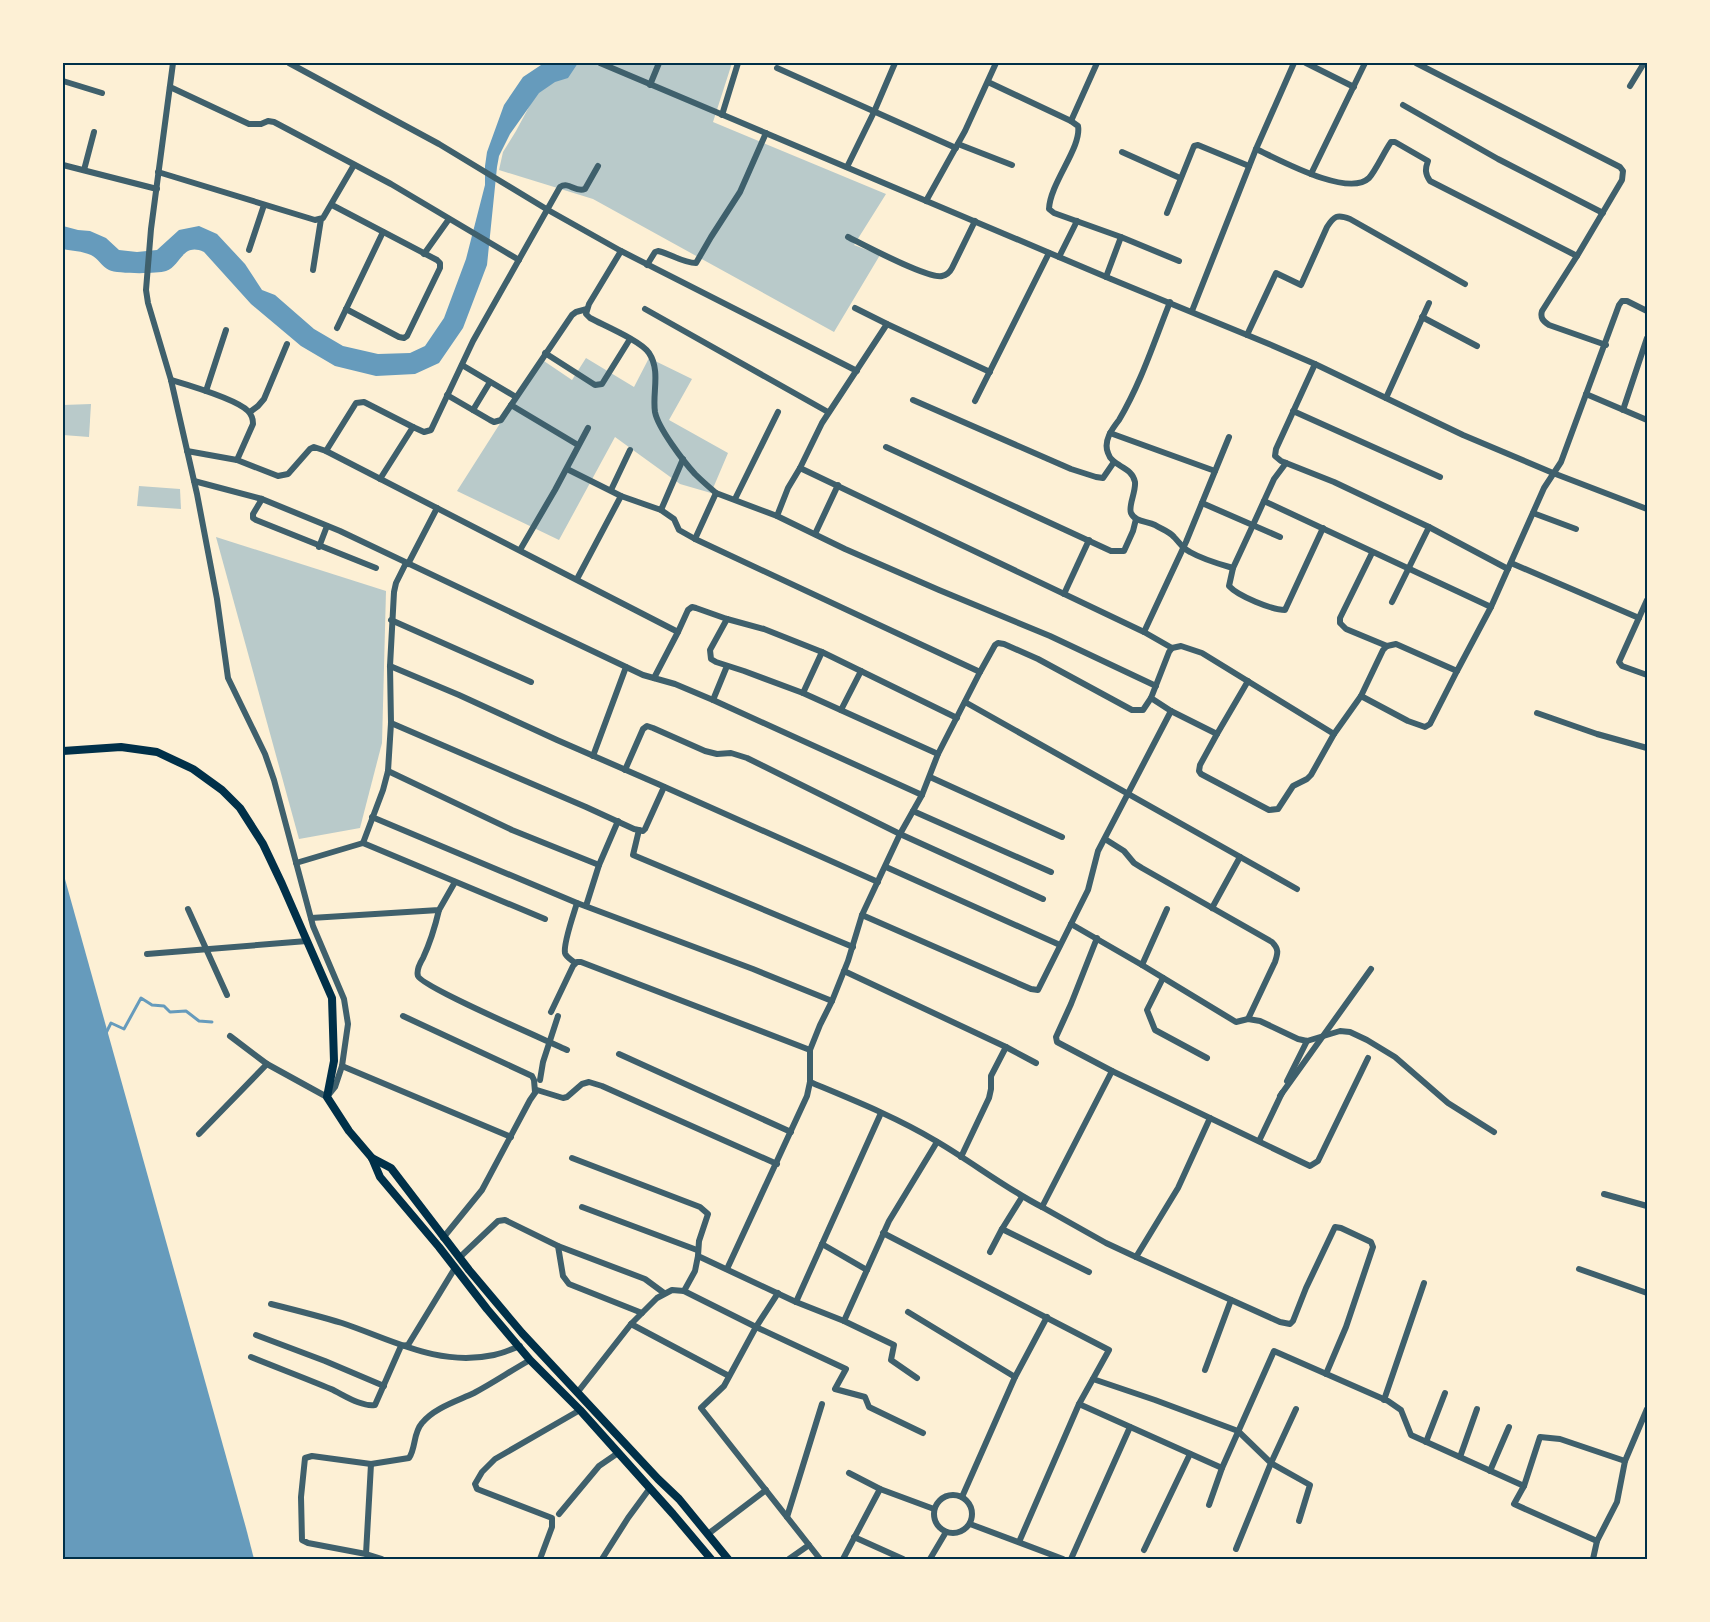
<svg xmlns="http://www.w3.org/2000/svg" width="1710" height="1622" viewBox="0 0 1710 1622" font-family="'Zilla Slab',serif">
<rect width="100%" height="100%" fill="#fdf0d5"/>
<g fill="#b9caca">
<polygon points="568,63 732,63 713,122 886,194 854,245 880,255 834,332 593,199 499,170 503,152 516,131 544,79"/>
<polygon points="586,358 634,387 649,358 692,379 669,420 728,453 711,493 680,484 615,437 559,540 457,491 541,359 572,380"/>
<polygon points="91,404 89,437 63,435 63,405"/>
<polygon points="139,486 180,489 181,509 137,506"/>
<polygon points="216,537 386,591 382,743 360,828 299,839"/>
</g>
<g fill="#669bbc">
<path d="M544,63H578L568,78L555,82L539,93L510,134L499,156L497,167L487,265L463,328L439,363L415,374L376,376L335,366L301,346L251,304L204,252C182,242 181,266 166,271C156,274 117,274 109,270C102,267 98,258 91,255C82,251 72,251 63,249V226L78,230L90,231L106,238L119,250L137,252L157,250L179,230L199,226L217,234L245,264L262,290L275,295L314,329L343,346L378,354L410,353L425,346L444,318L466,259L485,185V166L487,152L504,105L523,77Z"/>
<polygon points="63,872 246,1528 254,1559 63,1559"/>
</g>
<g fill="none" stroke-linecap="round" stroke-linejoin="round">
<polyline stroke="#669bbc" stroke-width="3" points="106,1033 111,1023 124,1029 141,998 152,1005 164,1006 170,1012 186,1011 199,1021 212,1022"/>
<g stroke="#3f606c" stroke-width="6">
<polyline points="173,63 151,229 146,290 148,303 171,380 197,494 217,599 228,678 265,754 274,780 313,926 344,999 348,1024 342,1066 335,1087 327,1097 267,1064 230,1036"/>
<polyline points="289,63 439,144 548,210 621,251 857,371"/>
<polyline points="600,63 1111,279 1269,344 1315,364 1463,435 1553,473 1647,509"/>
<polyline points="1306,63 1354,87"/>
<path d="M1416,63L1620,167L1623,171L1622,180L1577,256L1542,311C1540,318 1543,321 1549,325L1606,345"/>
<polyline points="777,68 956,148"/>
<polyline points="63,81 102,93"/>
<path d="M988,82L1071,121L1078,126C1082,147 1050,183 1049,209L1054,213L1121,237L1179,261"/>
<polyline points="650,85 659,63"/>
<polyline points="1630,86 1644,63"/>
<polyline points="170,87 249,124 261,124 268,121 274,122 391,184 519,260"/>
<polyline points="1403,105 1498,159 1603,213"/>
<polyline points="722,115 738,63"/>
<polyline points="1071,121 1097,63"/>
<polyline points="958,144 1012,165"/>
<path d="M1256,149C1278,159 1348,198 1369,178C1376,170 1384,152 1391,142H1395L1428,161C1425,169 1425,174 1430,181L1577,256"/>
<polyline points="1122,152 1180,178"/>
<polyline points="63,165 157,189"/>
<polyline points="847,167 874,112 895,63"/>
<polyline points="84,170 94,132"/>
<polyline points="158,172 315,220 323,218 354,165"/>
<polyline points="1311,174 1365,63"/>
<polyline points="926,201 965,131 996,63"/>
<polyline points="332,205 437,260 440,263 440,268 407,336 404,338 399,337 346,309"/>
<polyline points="1167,213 1194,146 1198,145 1249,166"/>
<path d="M848,237C864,245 928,279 942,276C947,275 950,272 952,268L975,221"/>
<polyline points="249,250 264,205"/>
<path d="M621,251L589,304L586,314L590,318C605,326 641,341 649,353C661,371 652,393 655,412C658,428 684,462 695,474C702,481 709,487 716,493"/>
<polyline points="424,254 449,219"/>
<polyline points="1059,257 1077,221"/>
<path d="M647,265L655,252L658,251C671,254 683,263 696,263L711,237L740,192L766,133"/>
<polyline points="313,270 321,219"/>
<polyline points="1106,277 1121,237"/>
<path d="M1170,302C1154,342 1141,383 1119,420C1112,429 1103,441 1108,453C1112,467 1132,466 1135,482C1136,492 1128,506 1131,513C1135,522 1147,521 1155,525C1161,529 1169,531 1174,537C1180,543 1182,548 1190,552C1204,560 1219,564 1233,568"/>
<polyline points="855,308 887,324 990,372"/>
<polyline points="645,309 828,412"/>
<polyline points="1192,311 1256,149 1294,63"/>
<polyline points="1422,317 1477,346"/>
<polyline points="337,328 383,232"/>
<path d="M1247,335L1276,273L1301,285L1327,227C1334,216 1337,214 1350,219L1465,284"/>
<polyline points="545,353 595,385 602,384 630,339"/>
<polyline points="1315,364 1276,449 1275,456 1281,461 1334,482 1429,527"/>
<polyline points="462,365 516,397"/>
<path d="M171,380C188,385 236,399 248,411C252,415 253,419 253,424L237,460"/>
<polyline points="206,391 226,330"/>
<polyline points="1586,394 1647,420"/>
<polyline points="447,395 490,420 494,422 501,420 572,315 576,312 587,309"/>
<polyline points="1386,398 1429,303"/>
<polyline points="913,400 1071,469 1096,477 1103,478 1114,462"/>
<polyline points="975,401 1049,253"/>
<polyline points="511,405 578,445"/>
<polyline points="473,410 490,382"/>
<polyline points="1623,410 1647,338"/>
<polyline points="1293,411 1440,477"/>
<polyline points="250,412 258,406 264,399 287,344"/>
<polyline points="1110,433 1215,471"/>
<polyline points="1229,437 1186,542 1144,632 1172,648 1169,652 1151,698 1171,711 1217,734 1248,681"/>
<polyline points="886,447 1111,551 1124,551 1133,531 1136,519"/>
<polyline points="187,451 237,460 278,476 288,474 310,449 314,447 326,451 678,632 688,610 692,607 696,608 727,619 764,629 822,652 803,693 938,754 922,795 900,834 862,915 848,961 832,1001 820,1025 810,1050 810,1082 807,1096 727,1269"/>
<polyline points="326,451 356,403 364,402 413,427"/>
<path d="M1286,463L1274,479L1253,525L1233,568L1229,586C1238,596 1272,610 1285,610L1323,528"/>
<polyline points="800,468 1144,632"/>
<polyline points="567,469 621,496 577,579"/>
<path d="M380,479L413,427L424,432L431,430L473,341L560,187C569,181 575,193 585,189L598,166"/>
<polyline points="194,481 262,499 340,531 643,675 675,684 713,700 922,795"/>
<polyline points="611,490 630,450"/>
<polyline points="621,496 661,510 683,459"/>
<polyline points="262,499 253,514 253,518 256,520 376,568"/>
<polyline points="735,499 778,412"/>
<polyline points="1264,501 1491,607"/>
<polyline points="1202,503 1280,537"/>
<polyline points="661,510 674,519 679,530 695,539 980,672 938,754"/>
<polyline points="1533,513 1576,529"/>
<polyline points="777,516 788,488 800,468 822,423 887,324"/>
<polyline points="815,534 838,485"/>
<polyline points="695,539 716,493 777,516 845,549 939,590 1050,636 1156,686"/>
<polyline points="319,547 327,526"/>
<polyline points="520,550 555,490 588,428"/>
<polyline points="1372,553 1340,618 1340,623 1346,629 1387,646"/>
<polyline points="1511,563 1639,618"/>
<polyline points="408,564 437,508"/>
<polyline points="1064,594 1089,540"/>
<polyline points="1647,600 1619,662 1622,666 1647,675"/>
<polyline points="1392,602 1429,527 1508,569"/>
<polyline points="727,619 710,650 711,659 716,662 744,671 803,693"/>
<polyline points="391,620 531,682"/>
<polyline points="1172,648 1181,646 1202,653 1334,734 1361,696 1383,650 1387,646 1396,644 1457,671 1491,607 1544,488 1561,462 1619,305 1622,301 1627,301 1647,311"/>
<polyline points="822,652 957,718"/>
<polyline points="390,666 459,695 557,740 658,784 878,882"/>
<polyline points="980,672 995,645 998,643 1004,644 1038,659 1132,710 1143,710 1151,698"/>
<polyline points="654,678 678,632"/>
<polyline points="1361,696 1408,721 1425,727 1430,724 1457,671"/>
<polyline points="713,700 727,666"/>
<polyline points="965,702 1297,889"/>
<polyline points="841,710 861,671"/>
<polyline points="1537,713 1597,734 1647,748"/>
<polyline points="391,723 586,807 634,829 643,831 645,829 664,787"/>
<polyline points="1217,734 1200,765 1199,771 1201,774 1269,810 1278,809 1293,786 1307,779 1311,775 1334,734"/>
<polyline points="593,756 626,667"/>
<polyline points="625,770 643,729 647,726 653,728 705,751 717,754 731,753 747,758 900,834 1043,899"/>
<polyline points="388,771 512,830 599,865 586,906"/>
<polyline points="930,777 1062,837"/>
<polyline points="913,811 1051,872"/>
<polyline points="372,817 577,903 753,969 832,1001"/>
<polyline points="639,830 633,855 853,947"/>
<path d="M1105,839L1124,851L1134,863L1142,868L1272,942C1279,949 1278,953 1275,962L1248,1019"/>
<polyline points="363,843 383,790 388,771 391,723 390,666 394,592 396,583 406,563"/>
<polyline points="296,863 363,843 545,919"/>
<polyline points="599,865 618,821"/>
<polyline points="886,867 1060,945"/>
<polyline points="1212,908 1240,857"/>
<polyline points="188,909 227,995"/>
<path d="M439,910C435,927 430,943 423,958C420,963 416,970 418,976C422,987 548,1041 567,1050"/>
<polyline points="862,915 1031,989 1038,990 1088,890 1098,851 1171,711"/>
<polyline points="311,918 439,910 455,882"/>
<polyline points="1071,924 1142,965 1167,909"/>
<polyline points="1097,938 1071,1004 1056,1037 1057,1042 1112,1071 1310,1166 1318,1161 1368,1058"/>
<polyline points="147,954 307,941"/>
<path d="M575,963C572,960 566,957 565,953C563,944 574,913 577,903"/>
<polyline points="1142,965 1236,1022 1248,1019 1260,1021 1298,1039 1307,1041 1340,1031 1350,1032 1367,1040 1395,1057 1448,1103 1494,1132"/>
<polyline points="844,971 1006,1047 1036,1063"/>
<polyline points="1163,978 1147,1010 1155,1030 1207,1058"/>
<polyline points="551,1012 573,966 577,962 581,962 810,1050"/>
<polyline points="403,1016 532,1076 534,1080 535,1092"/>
<polyline points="619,1054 791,1132"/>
<polyline points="342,1066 511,1137"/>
<polyline points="540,1080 543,1062 558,1016"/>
<polyline points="1287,1081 1307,1041"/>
<path d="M810,1082C853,1100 896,1117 936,1141C972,1162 1005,1188 1042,1207L1112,1071"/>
<polyline points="1280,1096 1371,969"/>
<polyline points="199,1134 267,1064"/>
<polyline points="1259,1141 1282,1093"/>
<polyline points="961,1157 989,1098 991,1089 991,1076 1006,1047"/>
<polyline points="572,1158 700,1207 708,1214 699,1241 698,1256 796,1302 844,1321 894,1345 891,1360 917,1378"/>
<polyline points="1604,1194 1647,1206"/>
<polyline points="582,1207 697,1250"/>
<polyline points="1042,1207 1106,1243 1136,1257 1178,1188 1210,1118"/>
<polyline points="1002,1229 1089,1272"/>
<polyline points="883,1233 1109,1350 1079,1404 1019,1542"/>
<polyline points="443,1238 482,1190 530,1100 537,1090 563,1098 567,1097 582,1084 589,1082 602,1086 777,1164"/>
<polyline points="822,1244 867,1270"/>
<polyline points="558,1246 563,1276 569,1284 642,1313"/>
<polyline points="990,1252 1002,1229 1022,1197"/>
<polyline points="698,1256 695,1271 684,1291 756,1327 846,1369 835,1389 865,1397 869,1407 923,1433"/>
<polyline points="1136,1257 1280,1322 1290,1324 1293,1321 1306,1288 1335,1227 1341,1228 1371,1242 1373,1247 1346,1327 1326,1374"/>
<polyline points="459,1258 498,1221 505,1220 558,1246 645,1279 664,1293"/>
<polyline points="1579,1269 1647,1293"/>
<polyline points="778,1293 756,1327 724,1386 701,1408 809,1545 789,1559"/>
<polyline points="796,1302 881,1113"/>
<path d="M271,1304C295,1310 319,1316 342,1323C393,1340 438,1367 494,1355C503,1353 512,1349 520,1346"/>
<polyline points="908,1312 1015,1377"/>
<polyline points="844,1321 889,1221 937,1142"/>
<polyline points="631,1324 729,1376"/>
<polyline points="256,1335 325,1361 384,1386"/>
<path d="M251,1357C278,1368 305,1378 331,1389C344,1395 361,1407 375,1405L401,1346L408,1345L455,1268"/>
<polyline points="1205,1370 1231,1300"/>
<polyline points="1093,1379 1155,1400 1238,1431 1271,1463 1236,1549"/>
<polyline points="577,1393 631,1324 657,1298 672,1290 684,1291"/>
<polyline points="1384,1400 1424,1283"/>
<polyline points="1079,1404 1222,1468"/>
<polyline points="1296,1409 1271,1463 1310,1485 1299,1521"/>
<polyline points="1426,1442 1445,1393"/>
<polyline points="1460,1457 1477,1409"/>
<polyline points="371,1464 366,1554 382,1559"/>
<polyline points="1490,1471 1509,1427"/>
<polyline points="849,1473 880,1489 934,1509"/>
<polyline points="1524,1486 1540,1437 1560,1439 1625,1461"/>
<circle cx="953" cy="1514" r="19"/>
<polyline points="962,1497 1015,1377 1047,1317"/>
<polyline points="1209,1505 1222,1468 1274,1351 1388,1401 1401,1410 1411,1435 1524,1486 1514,1504 1597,1541"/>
<polyline points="559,1514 599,1466 618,1453"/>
<polyline points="787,1517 822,1404"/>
<polyline points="970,1524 1063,1559"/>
<polyline points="708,1534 766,1490"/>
<polyline points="854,1537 903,1559"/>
<polyline points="809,1545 820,1559"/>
<polyline points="1144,1550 1190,1454"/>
<path d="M366,1554L308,1543L302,1540L301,1497L305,1458L312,1456L371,1464L409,1458C416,1448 413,1433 422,1423C434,1408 457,1401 474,1393C493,1383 512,1370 530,1360"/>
<polyline points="540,1559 552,1527 552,1518 477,1489 475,1484 482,1472 495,1459 580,1410"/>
<polyline points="602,1559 628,1518 650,1488"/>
<polyline points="843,1559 880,1489"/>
<polyline points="930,1559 946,1532"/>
<polyline points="1071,1559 1130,1427"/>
<polyline points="1593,1559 1597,1541 1617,1502 1625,1461 1647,1409"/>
</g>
<g stroke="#003049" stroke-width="8">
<polyline points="63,751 121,747 157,752 193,769 222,790 240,808 263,844 282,884 332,998 334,1061 327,1097 349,1131 372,1158 380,1177 439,1247 487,1309 530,1360 580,1410 673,1514 711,1559"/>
<polyline points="372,1158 391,1168 469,1270 522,1333 658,1479 679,1499 728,1559"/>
</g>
</g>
<rect width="1710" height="1622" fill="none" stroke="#fdf0d5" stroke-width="129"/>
<rect x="64" y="64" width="1582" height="1494" fill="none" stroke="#003049" stroke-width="2"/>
</svg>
